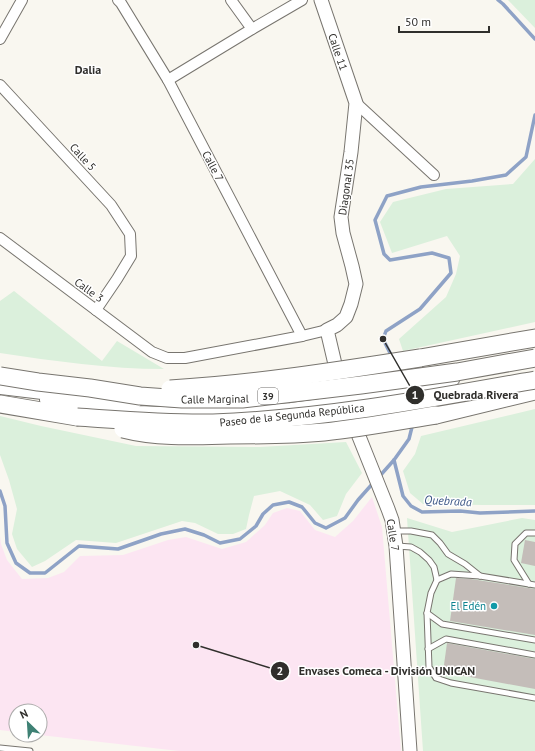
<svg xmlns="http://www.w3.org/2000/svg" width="535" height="751" viewBox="0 0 535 751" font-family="'PT Sans',sans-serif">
<rect width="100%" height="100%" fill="#f9f7f0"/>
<polygon fill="#fce5f2" points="372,497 382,527 401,751 179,751 40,735 40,711 16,711 16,732 0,730 0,536 1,544 7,560 22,579 48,578 64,572 80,556 123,555 168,540 186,537 222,549 246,542 265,525 273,513 287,508 300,511 315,530 335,537 353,521"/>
<g fill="#dbf0dc">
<polygon points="508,0 535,0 535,28"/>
<polygon points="535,159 535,322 403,351 399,339 446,297 456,274 460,256 447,236 392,253 380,222 393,202 446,189 513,184"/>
<path d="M14,291L102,361L117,341L164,369C109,369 54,361 0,353V301Z"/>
<polygon points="535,409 535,505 483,505 423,504 410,493 403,471 415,454 421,436"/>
<polygon points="0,416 41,426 136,446 260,447 346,442 362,473 346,494 337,516 323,520 310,505 280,491 254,496 249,515 246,529 233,534 218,534 195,523 182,521 116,543 76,540 45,561 32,567 17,549 12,534 17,509 9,480 0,455"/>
<polygon points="407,518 452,532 522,518 535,520 535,751 423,751"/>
</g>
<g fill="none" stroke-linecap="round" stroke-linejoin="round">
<g stroke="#8ea2c6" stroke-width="3.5">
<polyline points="498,0 503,4 535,39"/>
<polyline points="392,357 383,339 386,331 420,309 451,273 449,258 432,253 390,260 384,254 375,220 387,196 421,187 472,181 506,175 526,157 535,115"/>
<polyline points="394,460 403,496 411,506 422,512 460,511 480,513 535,511"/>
<polyline points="378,478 394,460 409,439 413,423"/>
<polyline points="0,491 5,506 7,543 16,563 30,573 45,573 79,546 118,549 161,534 185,529 204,535 220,543 240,539 256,526 263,514 273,505 289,502 302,507 315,523 326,528 345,518 358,500 374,482"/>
</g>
</g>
<g fill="#c4bdb9">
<polygon points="525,540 535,542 535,566 521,563"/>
<polygon points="456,578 471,579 535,589 535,635 450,621"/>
<polygon points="447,643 535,659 535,689 443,672"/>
</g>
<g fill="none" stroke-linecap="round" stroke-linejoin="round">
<g stroke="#78756f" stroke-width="7">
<g id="service">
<polyline points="395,531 411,531 432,535 440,543 448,554 465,564 480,576"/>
<polyline points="397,546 411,547 420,552 429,560 434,567 437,580 431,593 427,613 429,667 436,678 451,683 535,698"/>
<polyline points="437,580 451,574 480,576 535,585"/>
<polyline points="529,584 514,560 515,544 526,533 535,533"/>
<polyline points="427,613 442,624 535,640"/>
<polyline points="428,649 446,639 535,655"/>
<polyline points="0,748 30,751"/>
</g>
</g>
<g stroke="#78756f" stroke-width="12">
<g id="minor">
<polyline points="118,0 121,3 168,80 302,336"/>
<polyline points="231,0 252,29"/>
<polyline points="0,39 22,0"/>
<polyline points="168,80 252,29 302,0"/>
<polyline points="0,85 111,205 130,234 131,256 117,279 96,310"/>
<polyline points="356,103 434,175"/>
<polyline points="0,238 152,352 167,358 185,358 302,336 327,330"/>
<polyline points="0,389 67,397 136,403"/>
<polyline points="45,400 75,406 137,411 193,413 234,412 291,408 371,397 427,388 454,380"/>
</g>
</g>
<g stroke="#78756f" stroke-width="15">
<polyline id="tertiary" points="321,0 356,103 351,152 341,217 343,233 352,266 356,284 351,304 346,317 337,325 327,330 342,394 388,509 392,520 396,546 410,751"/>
</g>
<g stroke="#78756f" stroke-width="19">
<g id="trunk">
<polyline points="420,358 535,338"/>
<polyline points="0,404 77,417"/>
<polyline points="436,415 535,391"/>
</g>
</g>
<use href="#service" stroke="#fff" stroke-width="5"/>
<use href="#minor" stroke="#fff" stroke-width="10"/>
<use href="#tertiary" stroke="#fff" stroke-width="13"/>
<use href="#trunk" stroke="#fff" stroke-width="17"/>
<g stroke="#78756f" stroke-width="19" stroke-linecap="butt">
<g id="trunk-bridge">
<polyline points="0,376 38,382 90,388 140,396 182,399 242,399 361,385 457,372 535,358"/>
<path d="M170,389C254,384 337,371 420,358"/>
<path d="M77,417C122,420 168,424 213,423C321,419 429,399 535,380"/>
<path d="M123,429C158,438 194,436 230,435C261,435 293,435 324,432C362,428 399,421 436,415"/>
</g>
</g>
<use href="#trunk-bridge" stroke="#fff" stroke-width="17"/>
</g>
<circle fill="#0f9aa8" stroke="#fff" stroke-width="1.5" cx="494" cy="606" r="4"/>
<g text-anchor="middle" stroke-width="3" stroke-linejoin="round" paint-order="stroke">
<rect fill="#fff" stroke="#6e6d6b" stroke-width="1" x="258" y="388" width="20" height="16" rx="3"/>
<g font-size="10" font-weight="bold" fill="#302f2c">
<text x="268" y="400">39</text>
</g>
<g font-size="11" fill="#302f2c" stroke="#fff">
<text transform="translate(338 52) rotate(71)" y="4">Calle 11</text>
<text transform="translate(83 157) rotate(47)" y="4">Calle 5</text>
<text transform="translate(213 166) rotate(62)" y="4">Calle 7</text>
<text transform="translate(346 187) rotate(-82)" y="4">Diagonal 35</text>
<text transform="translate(89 290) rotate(36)" y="4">Calle 3</text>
<text transform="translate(215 399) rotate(-1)" y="4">Calle Marginal</text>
<text transform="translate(292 415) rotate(-6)" y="4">Paseo de la Segunda República</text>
<text transform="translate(393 535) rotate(81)" y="4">Calle 7</text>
</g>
<g font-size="11" fill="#0d838f" stroke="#fff" text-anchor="end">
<text x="486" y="610">El Edén</text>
</g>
<g font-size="12" font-weight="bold" fill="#302f2c" stroke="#fff">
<text x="88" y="74">Dalia</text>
</g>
<g font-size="12" font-style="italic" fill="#3a5585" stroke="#fff">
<text transform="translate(448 501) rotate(3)" y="4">Quebrada</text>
</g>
</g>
<path fill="none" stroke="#302f2c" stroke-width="1.5" d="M383 339L415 395M196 645L280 671"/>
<g fill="#302f2c" stroke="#fff" stroke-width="1.5">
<circle cx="383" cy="339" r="4"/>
<circle cx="196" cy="645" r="4"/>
<circle cx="415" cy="395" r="10"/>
<circle cx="280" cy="671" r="10"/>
</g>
<g font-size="12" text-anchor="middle" font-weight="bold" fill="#fff">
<text x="415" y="399">1</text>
<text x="280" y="675">2</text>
</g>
<g font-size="12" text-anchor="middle" font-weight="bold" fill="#302f2c" stroke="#fff" stroke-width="3" stroke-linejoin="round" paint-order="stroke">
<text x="476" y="399">Quebrada Rivera</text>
<text x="387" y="675">Envases Comeca - División UNICAN</text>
</g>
<g transform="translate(28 723) rotate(335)"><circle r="19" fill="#ffffff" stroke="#acacab"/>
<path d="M0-3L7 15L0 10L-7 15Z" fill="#3e8174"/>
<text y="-6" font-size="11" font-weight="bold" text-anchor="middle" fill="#302f2c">N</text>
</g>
<path d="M399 26v6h90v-6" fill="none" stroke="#302f2c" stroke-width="2"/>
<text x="405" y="26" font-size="12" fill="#302f2c" stroke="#ffffff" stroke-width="3" paint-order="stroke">50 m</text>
</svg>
